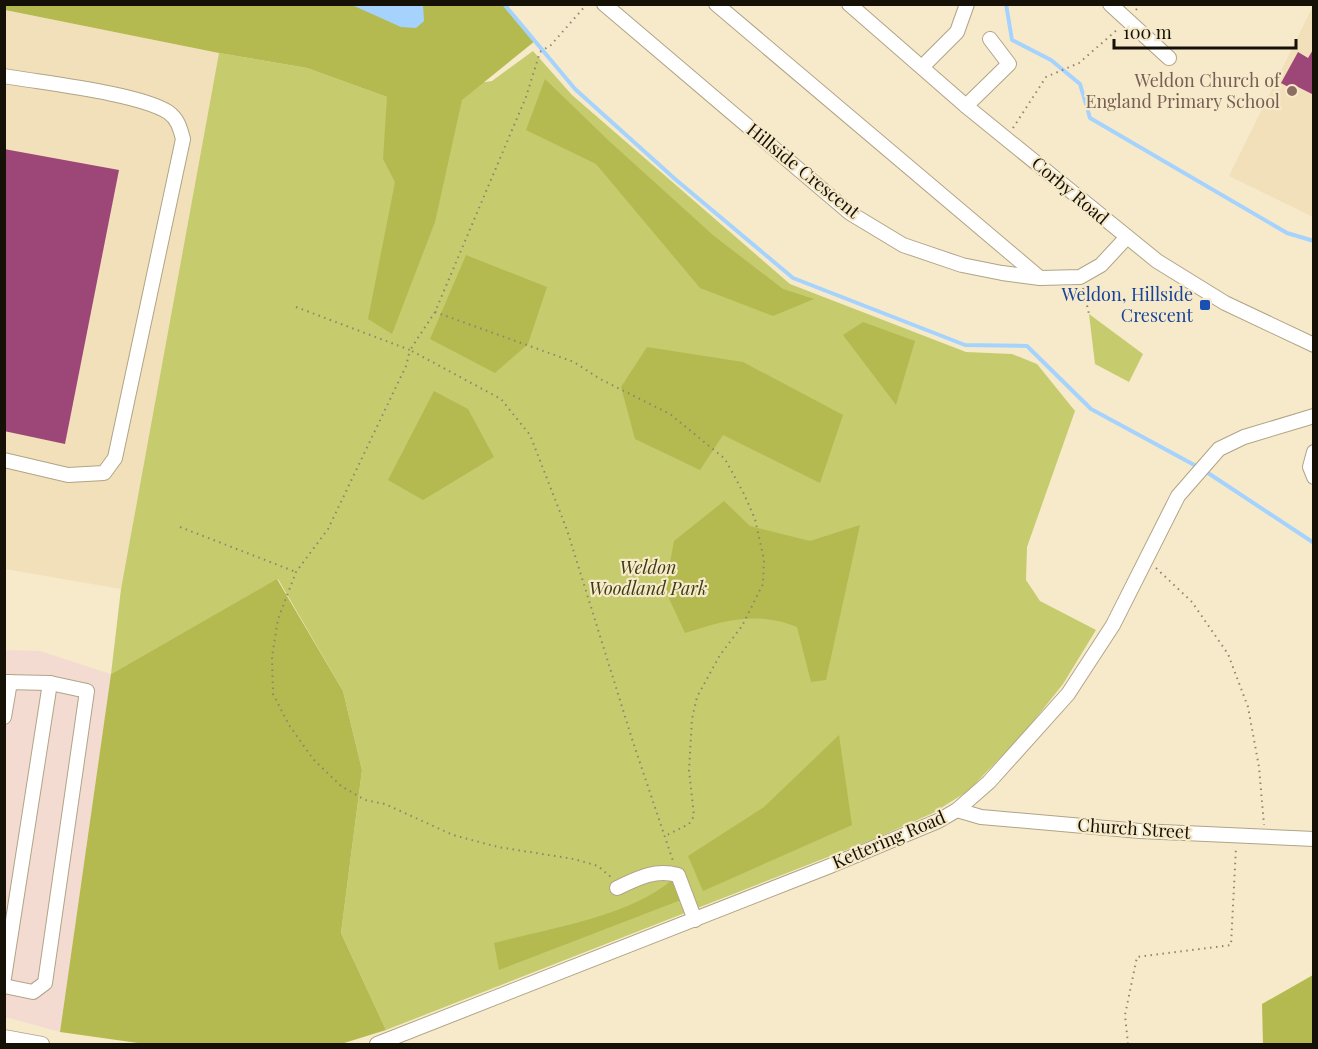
<svg xmlns="http://www.w3.org/2000/svg" width="1318" height="1049" viewBox="0 0 1318 1049" font-family="'Playfair Display',serif">
<rect width="100%" height="100%" fill="#f7eaca"/>
<polygon fill="#f4dbd2" points="4,650 40,651 111,674 60,1032 5,1017"/>
<g fill="#f1e0b9">
<polygon points="1313,6 1313,217 1229,176"/>
<polygon points="4,10 219,53 121,589 5,569"/>
</g>
<g fill="#c6cb6e">
<polygon points="533,51 572,95 790,284 966,352 1012,354 1037,364 1075,411 1027,547 1026,580 1040,601 1096,630 1063,684 1024,733 968,791 933,813 874,839 386,1030 341,933 362,770 343,691 278,579 111,674 121,589 219,53 307,68 387,97 492,81"/>
<polygon points="1089,314 1143,354 1129,382 1095,364"/>
</g>
<g fill="#b4ba50">
<polygon points="4,5 504,5 535,41 462,100 435,222 392,334 368,319 395,182 383,159 387,97 307,68 219,53 5,10"/>
<polygon points="545,79 608,140 714,236 783,289 814,299 773,316 700,288 596,164 526,130"/>
<polygon points="466,255 547,287 528,344 495,373 430,339"/>
<polygon points="863,322 915,341 896,405 843,335"/>
<polygon points="647,347 743,362 843,415 820,483 723,435 700,470 635,439 621,387"/>
<polygon points="434,391 468,409 494,457 423,500 388,480"/>
<path d="M724,501L750,526L810,541L860,525L826,680L811,682L797,627C758,611 724,620 685,633L665,590L674,541Z"/>
<polygon points="277,579 343,691 362,770 341,933 386,1030 341,1044 145,1044 60,1032 111,674"/>
<polygon points="839,735 852,825 703,891 688,856 764,807"/>
<path d="M672,880L681,900L499,970L494,943C550,928 628,917 672,880Z"/>
<polygon points="1313,975 1313,1044 1263,1044 1262,1004"/>
</g>
<polygon fill="#a5d3fe" points="352,5 423,5 424,21 416,28 401,27"/>
<g fill="none" stroke-linecap="round" stroke-linejoin="round">
<g stroke="#a5d3fe" stroke-width="4">
<polyline points="504,4 575,89 675,179 793,278 965,345 1027,346 1091,409 1198,467"/>
<polyline points="1006,4 1012,40 1051,60 1080,84 1090,118 1287,233 1314,241"/>
<polyline points="1205,471 1314,543"/>
</g>
</g>
<g fill="#9d4678">
<polygon points="1314,48 1314,95 1294,85 1292,89 1281,83 1298,52 1308,58"/>
<polygon points="4,149 119,170 65,444 4,431"/>
</g>
<g fill="none" stroke-linecap="round" stroke-linejoin="round">
<g stroke="#b1a486" stroke-width="16">
<g id="minor">
<polyline points="604,4 850,213 903,245 962,265 1002,273 1040,278 1080,277 1101,265 1127,237"/>
<polyline points="716,4 1040,278"/>
<polyline points="849,4 966,106 1157,261 1225,303 1314,345"/>
<polyline points="1110,4 1169,58"/>
<polyline points="922,67 957,32 967,4"/>
<path d="M4,76C43,83 138,93 168,112C178,119 180,128 183,139L115,458L104,473L68,475L4,460"/>
<polyline points="966,106 1009,64 990,39"/>
<polyline points="1314,452 1310,467 1314,477"/>
<polyline points="4,682 50,683 87,691 45,983 33,992 4,986"/>
<polyline points="4,717 10,682"/>
<polyline points="957,810 981,817 1140,831 1314,839"/>
<path d="M617,888C638,878 654,869 678,875L695,920"/>
<polyline points="4,978 50,683"/>
<polyline points="4,1037 42,1044"/>
<polyline points="377,1044 830,866 938,821 957,810 989,782 1068,694 1113,625 1178,496 1219,449 1244,437 1314,416"/>
</g>
</g>
<g stroke="#8f856f" stroke-width="2" stroke-dasharray="1.5 4.5" stroke-linecap="butt">
<polyline points="587,4 551,45 540,52 526,97 435,312 410,350 501,399 530,435 567,530 633,742 673,861"/>
<polyline points="1136,10 1140,4"/>
<polyline points="1013,128 1046,77 1079,63 1118,29"/>
<polyline points="1083,288 1089,314"/>
<polyline points="296,307 410,350 406,366 328,529 296,572 278,619 272,657 273,694 289,725 313,759 341,786 365,800 385,804 453,835 498,847 574,859 598,866 612,878"/>
<polyline points="435,312 574,362 600,379 670,414 725,459 744,494 755,519 764,560 763,584 742,626 720,655 697,697 692,719 689,770 694,816 689,824 667,835"/>
<polyline points="180,527 296,572"/>
<polyline points="1156,568 1192,602 1228,654 1248,707 1259,767 1264,825"/>
<polyline points="1128,1044 1125,1015 1137,957 1231,945 1236,847"/>
</g>
<use href="#minor" stroke="#fff" stroke-width="14"/>
</g>
<circle fill="#8d6e63" stroke="#f7eaca" stroke-width="2" cx="1292" cy="91" r="6"/>
<rect fill="#1a4fb4" stroke="#f7eaca" stroke-width="2" x="1199" y="299" width="12" height="12" rx="3"/>
<g text-anchor="middle" stroke-width="4.5" stroke-linejoin="round" paint-order="stroke">
<g font-size="18" fill="#785e54" stroke="#f7eaca" text-anchor="end">
<text x="1280" y="87">Weldon Church of<tspan x="1280" dy="21">England Primary School</tspan></text>
</g>
<g font-size="18" fill="#161106" stroke="#f7eaca">
<text transform="translate(803 171) rotate(39)" y="6">Hillside Crescent</text>
<text transform="translate(1070 191) rotate(40)" y="6">Corby Road</text>
<text transform="translate(1134 829) rotate(4)" y="6">Church Street</text>
<text transform="translate(889 840) rotate(-23)" y="6">Kettering Road</text>
</g>
<g font-size="18" fill="#164399" stroke="#f7eaca" text-anchor="end">
<text x="1193" y="301">Weldon, Hillside<tspan x="1193" dy="21">Crescent</tspan></text>
</g>
<g font-size="18" font-style="italic" fill="#3b3d11" stroke="#f7eaca">
<text x="648" y="574">Weldon<tspan x="648" dy="21">Woodland Park</tspan></text>
</g>
</g>
<rect width="1318" height="1049" fill="none" stroke="#161106" stroke-width="12"/>
<path d="M1114 39v9h182v-9" fill="none" stroke="#161106" stroke-width="3"/>
<text x="1123" y="39" font-size="18" fill="#161106" stroke="#f7eaca" stroke-width="4.5" paint-order="stroke">100 m</text>
</svg>
